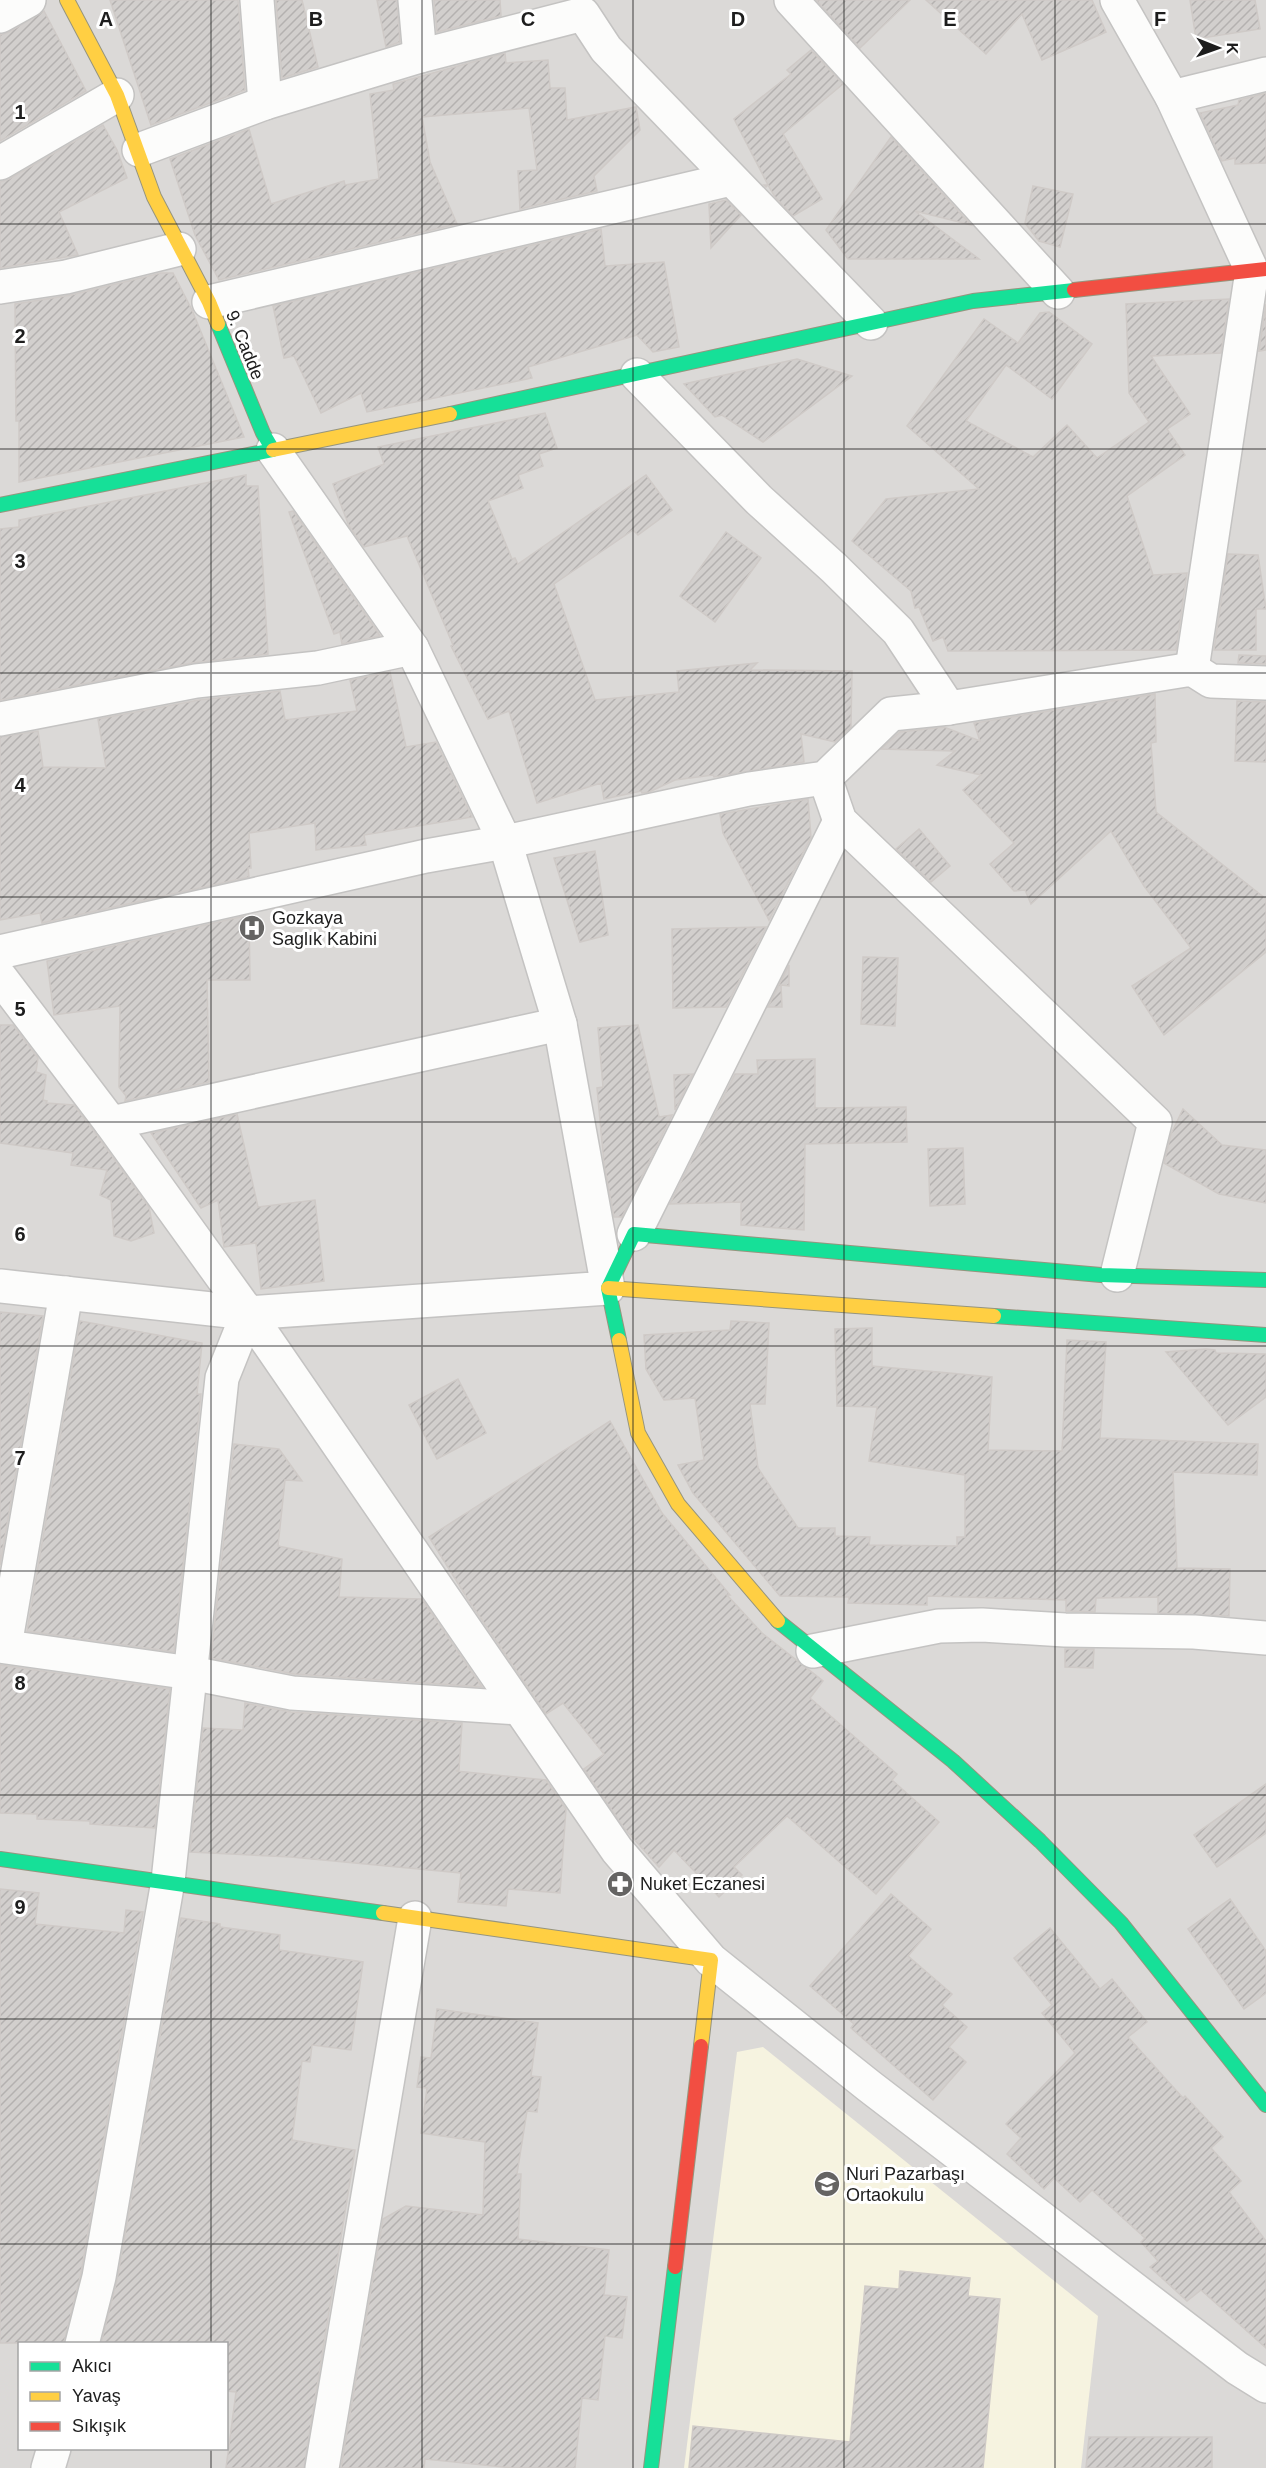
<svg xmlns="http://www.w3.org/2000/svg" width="1266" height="2468" viewBox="0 0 1266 2468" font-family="Arial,sans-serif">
<defs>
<pattern id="building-hatch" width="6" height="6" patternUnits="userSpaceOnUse" patternTransform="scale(1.5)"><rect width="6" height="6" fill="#d2cfcd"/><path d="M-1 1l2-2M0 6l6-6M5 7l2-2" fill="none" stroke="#b4b1b0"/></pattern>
</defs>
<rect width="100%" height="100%" fill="#ece9e6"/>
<path fill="#dbd9d7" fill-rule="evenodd" d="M0,0H1266V2468H0ZM20,2344H226V2448H20Z"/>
<polygon fill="#f6f3e0" points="763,2047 1098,2316 1081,2468 684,2468 737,2052"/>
<g fill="url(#building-hatch)" stroke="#cfcac7" stroke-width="1.5">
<polygon points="110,0 238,0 245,90 151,125"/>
<polygon points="276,0 302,0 318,67 282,78"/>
<polygon points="377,0 397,0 400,42 386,47"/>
<polygon points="434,0 500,0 501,16 437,32"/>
<polygon points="816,0 910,0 860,48"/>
<polygon points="926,0 1092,0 1106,32 1042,60 1022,14 986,54"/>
<polygon points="1190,0 1255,0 1260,29 1196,39"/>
<polygon points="44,11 86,91 0,141 0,35 9,32"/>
<polygon points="811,50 843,84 783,134 822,199 793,216 775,197 768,185 766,187 764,185 768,185 734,119 791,74 787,70"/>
<polygon points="505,53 506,63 548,60 550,88 565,88 567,120 636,107 640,130 594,176 597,191 520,209 518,171 537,170 529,108 422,117 430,162 457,224 219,280 195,235 170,159 249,129 271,204 344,181 345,185 379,179 370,94 394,90 393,84"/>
<polygon points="1266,93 1266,163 1235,164 1235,158 1222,161 1200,113 1238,105 1239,100"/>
<polygon points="103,125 117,150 127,178 59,212 78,255 0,268 0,182 9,179"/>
<polygon points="891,137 971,225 915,211 979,259 848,259 826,230"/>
<polygon points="1033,186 1073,194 1060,247 1039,241 1025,223"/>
<polygon points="726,200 741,215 711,248 709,204"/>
<polygon points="601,229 605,266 664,262 679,347 653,352 637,335 528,367 532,378 367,412 361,393 321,413 294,356 284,358 273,306"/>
<polygon points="161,273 173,273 192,310 244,437 19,482 19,421 16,421 15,304 71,295"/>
<polygon points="1229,299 1221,353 1151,356 1190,414 1167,429 1185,455 1127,496 1153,575 1187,573 1176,650 948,651 943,637 933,641 919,607 915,608 911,591 852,541 886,499 979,489 907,426 984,319 1018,343 1040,313 1049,312 1092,344 1052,399 1006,365 966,421 1033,457 1067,425 1097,458 1149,422 1129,393 1126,304"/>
<polygon points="1266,304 1266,350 1259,351"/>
<polygon points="797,359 852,376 763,442 722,415 715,417 684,384"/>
<polygon points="545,413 557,448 539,454 543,466 518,475 523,488 488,501 512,559 515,558 518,564 646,475 672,510 638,535 633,530 554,584 595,700 679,692 677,671 757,663 750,670 852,671 851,727 835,742 801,734 804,762 714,777 713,775 675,780 649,792 642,793 641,791 604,799 601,783 537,803 509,711 488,719 451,646 453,645 407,536 364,547 349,526 333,484 384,464 378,447"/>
<polygon points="246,475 246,486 258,486 268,654 192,663 0,700 0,529 19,527 19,520"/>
<polygon points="293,511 377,631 380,636 342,644 340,632 334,634 289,512"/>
<polygon points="726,532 761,558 715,622 680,596"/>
<polygon points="1228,554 1258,555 1266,609 1256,609 1256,650 1214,650"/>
<polygon points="1239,655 1266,656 1266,664 1238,663"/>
<polygon points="390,672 406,747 436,742 472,817 364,835 366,845 316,850 315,823 249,833 251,868 248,868 249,877 42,923 40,913 0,920 0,737 38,731 43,767 106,768 98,719 199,700 280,691 285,720 357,711 350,680"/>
<polygon points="1155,694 1156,742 1151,743 1156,812 1266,899 1266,952 1164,1035 1132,986 1191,948 1144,886 1111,831 1031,904 1025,890 1014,891 990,864 1014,843 963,790 981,775 937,765 955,751 881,749 900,732 944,727 980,741 974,723"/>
<polygon points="1237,701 1266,702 1266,762 1235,761"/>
<polygon points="808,799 811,837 769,920 723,833 720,814"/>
<polygon points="919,829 950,866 931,882 896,849"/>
<polygon points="595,851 608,935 580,942 554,858"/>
<polygon points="249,915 250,980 207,980 209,1082 125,1101 126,1096 119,1087 120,1006 54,1015 47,961"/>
<polygon points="766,927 726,1007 673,1008 672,929"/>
<polygon points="863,957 898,958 895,1026 861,1024"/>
<polygon points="789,965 789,986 781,985 782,1007 768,1007"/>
<polygon points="0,1025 13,1025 38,1058 36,1072 46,1075 43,1100 47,1101 46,1103 74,1105 96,1134 149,1207 154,1233 131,1241 114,1236 111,1200 100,1195 107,1170 71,1165 73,1153 0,1143"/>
<polygon points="638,1025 659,1117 672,1115 622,1217 614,1217 604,1164 597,1088 603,1087 598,1028"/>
<polygon points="815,1059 815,1108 906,1107 907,1142 805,1144 804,1230 741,1225 741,1202 670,1204 735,1074 758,1074 757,1060"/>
<polygon points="693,1074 675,1110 674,1075"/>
<polygon points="1183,1109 1222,1145 1266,1150 1266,1203 1219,1194 1164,1163 1171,1134"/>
<polygon points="237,1114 258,1207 315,1200 324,1281 261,1289 256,1243 224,1247 218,1200 201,1208 151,1133"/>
<polygon points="963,1148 965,1204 930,1206 928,1149"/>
<polygon points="0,1312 43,1316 0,1565"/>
<polygon points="80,1321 202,1343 197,1394 201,1394 174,1652 27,1631"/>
<polygon points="731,1321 769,1323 765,1404 750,1404 758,1468 798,1528 835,1528 835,1536 870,1537 869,1545 957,1546 957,1537 965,1537 965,1475 869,1461 877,1407 837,1406 835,1329 872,1328 872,1366 992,1377 988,1450 1062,1451 1067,1340 1106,1342 1100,1438 1258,1444 1257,1475 1173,1472 1177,1568 1230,1569 1229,1616 1158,1613 1158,1597 1096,1598 1095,1612 1066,1611 1066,1600 927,1596 927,1605 848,1603 849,1597 780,1596 693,1493 678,1465 704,1460 695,1398 664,1400 646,1369 644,1335 730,1330"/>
<polygon points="1206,1349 1215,1350 1216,1353 1266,1354 1266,1397 1228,1425 1166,1352"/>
<polygon points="458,1379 486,1433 437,1459 409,1405"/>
<polygon points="610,1421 662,1513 730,1595 727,1595 762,1633 823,1681 810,1698 897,1774 892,1780 939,1822 876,1894 787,1816 734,1867 742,1875 719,1897 674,1850 659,1867 624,1828 584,1769 604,1754 563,1703 546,1714 469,1601 429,1537"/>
<polygon points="234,1444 279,1449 302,1481 285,1480 278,1546 342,1559 339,1597 422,1599 482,1687 294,1674 211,1658"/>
<polygon points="1065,1649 1094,1649 1093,1668 1065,1667"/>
<polygon points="0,1665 170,1689 155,1828 90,1824 90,1821 37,1819 37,1814 0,1813"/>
<polygon points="245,1703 291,1712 462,1723 459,1770 456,1771 546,1780 566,1809 560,1893 508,1889 506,1906 458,1902 461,1873 291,1857 190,1852 203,1728 243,1730"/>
<polygon points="1266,1784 1266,1833 1217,1867 1194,1835"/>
<polygon points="0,1889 39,1893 35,1924 124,1933 126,1910 143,1912 81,2273 64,2343 0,2343"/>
<polygon points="891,1894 931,1929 908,1956 952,1994 942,2005 967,2027 949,2047 966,2062 933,2100 851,2028 854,2024 810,1986"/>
<polygon points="1230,1899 1266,1951 1266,1993 1244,2009 1188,1929"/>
<polygon points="181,1918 220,1924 220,1927 280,1935 279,1950 363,1962 351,2050 312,2045 310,2062 302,2061 292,2140 355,2150 304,2468 226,2468 236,2392 226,2391 226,2343 101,2343 117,2280"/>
<polygon points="1050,1928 1100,1989 1112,1979 1147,2022 1128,2037 1183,2098 1185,2096 1223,2137 1211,2148 1241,2181 1229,2192 1266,2241 1266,2348 1201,2290 1187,2301 1150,2267 1158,2261 1141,2242 1145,2238 1092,2190 1080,2202 1054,2178 1044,2189 1007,2154 1021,2138 1006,2124 1075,2053 1042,2013 1052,2005 1014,1958"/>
<polygon points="437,2009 538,2023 531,2076 541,2077 537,2112 527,2111 517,2174 521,2174 518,2239 609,2250 604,2295 627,2297 622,2338 605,2336 598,2400 582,2398 575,2468 513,2468 425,2459 424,2468 341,2468 383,2219 406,2206 483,2215 485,2142 421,2133 427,2088 417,2087 421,2057 431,2058"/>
<polygon points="900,2271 970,2278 968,2296 1000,2299 983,2468 689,2468 693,2426 850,2442 865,2286 899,2289"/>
<polygon points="1089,2437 1212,2437 1212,2468 1086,2468"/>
</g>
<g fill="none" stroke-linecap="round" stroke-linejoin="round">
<g stroke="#c4c3c2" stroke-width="36">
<g id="street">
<polyline points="257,0 265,103"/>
<polyline points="415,0 420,56"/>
<polyline points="791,0 1058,292"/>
<polyline points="1117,0 1172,97 1252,271 1192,669"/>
<polyline points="0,16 29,0"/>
<polyline points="1172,97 1266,74"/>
<polyline points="139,150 265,103 420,56 583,14 606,49 871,323"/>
<polyline points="0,163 117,95"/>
<polyline points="0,287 66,277 179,249"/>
<polyline points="209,302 731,179"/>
<polyline points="637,375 759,500 834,568 898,631 949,708"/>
<polyline points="0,719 196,681 318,668 412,648"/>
<polyline points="825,778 840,821 1155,1122 1117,1275"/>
<polyline points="0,952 426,856 505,842 749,789 825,778 891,714 949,708 1192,669 1211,681 1266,683"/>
<polyline points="0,977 111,1123 248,1313 617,1850 711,1960 869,2086 1237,2368 1266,2386"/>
<polyline points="111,1123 560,1024"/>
<polyline points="634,1234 840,821"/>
<polyline points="0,1286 248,1313 608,1288 560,1024 505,842 412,648 273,450"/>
<polyline points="0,1646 191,1673 292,1693 518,1708"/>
<polyline points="5,1646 66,1293"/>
<polyline points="813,1651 939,1626 982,1625 1065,1630 1194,1632 1266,1638"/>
<polyline points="82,2344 99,2277 168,1881 222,1378 248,1313"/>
<polyline points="48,2468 54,2448"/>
<polyline points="322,2468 415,1918"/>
</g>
</g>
<g stroke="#96957e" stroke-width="16">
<g id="fast">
<polyline points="450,414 973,301 1074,290"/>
<polyline points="0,505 273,450 263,433 218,324"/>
<polyline points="994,1316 1266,1335"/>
<polyline points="619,1340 608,1288 634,1234 1101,1275 1266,1280"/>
<polyline points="778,1621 953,1761 1040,1841 1121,1923 1266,2105"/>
<polyline points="0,1859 383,1913"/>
<polyline points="651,2468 675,2267"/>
</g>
</g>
<g stroke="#96957e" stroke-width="16">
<g id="slow">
<polyline points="67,0 117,95 154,197 209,302 218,324"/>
<polyline points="273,450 450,414"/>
<polyline points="608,1288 994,1316"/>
<polyline points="619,1340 638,1433 678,1504 778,1621"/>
<polyline points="383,1913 711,1960 701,2046"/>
</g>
</g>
<g stroke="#96957e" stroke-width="16">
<g id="jam">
<polyline points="1074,290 1266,269"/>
<polyline points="675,2267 701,2046"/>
</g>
</g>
<use href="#street" stroke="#fcfcfb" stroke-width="33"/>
<use href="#fast" stroke="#16e098" stroke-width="14"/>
<use href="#slow" stroke="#ffcf43" stroke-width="14"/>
<use href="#jam" stroke="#f24e42" stroke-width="14"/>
</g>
<path fill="none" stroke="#1d1d1d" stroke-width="1.5" stroke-opacity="0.55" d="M211,0V2344M422,0V2468M633,0V2468M844,0V2468M1055,0V2468M0,224H1266M0,449H1266M0,673H1266M0,897H1266M0,1122H1266M0,1346H1266M0,1571H1266M0,1795H1266M0,2019H1266M0,2244H1266M211,2448V2468"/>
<defs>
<g id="hospital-disc" transform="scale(1.35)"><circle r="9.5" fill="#656463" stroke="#fff"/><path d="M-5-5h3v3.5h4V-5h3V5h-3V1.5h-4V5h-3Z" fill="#fff"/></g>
<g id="pharmacy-disc" transform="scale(1.35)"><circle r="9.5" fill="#656463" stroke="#fff"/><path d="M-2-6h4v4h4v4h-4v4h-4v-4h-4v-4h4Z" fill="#fff"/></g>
<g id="school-disc" transform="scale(1.35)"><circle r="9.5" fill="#656463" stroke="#fff"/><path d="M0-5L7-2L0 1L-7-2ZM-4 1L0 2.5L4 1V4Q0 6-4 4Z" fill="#fff"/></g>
</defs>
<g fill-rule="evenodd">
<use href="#hospital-disc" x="252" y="928"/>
<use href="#pharmacy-disc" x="620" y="1884"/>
<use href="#school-disc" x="827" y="2184"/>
</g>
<g text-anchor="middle" stroke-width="6" stroke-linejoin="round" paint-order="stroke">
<g font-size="18" fill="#1d1d1d" stroke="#fff">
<text transform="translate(245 345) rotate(68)" y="6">9. Cadde</text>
</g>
<g font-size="18" fill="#1d1d1d" stroke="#fff" text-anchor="start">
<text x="272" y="924">Gozkaya<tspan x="272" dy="21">Saglık Kabini</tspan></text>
<text x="640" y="1890">Nuket Eczanesi</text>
<text x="846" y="2180">Nuri Pazarbaşı<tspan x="846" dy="21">Ortaokulu</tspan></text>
</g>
</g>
<g font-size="20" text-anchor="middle" font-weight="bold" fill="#1d1d1d" stroke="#fff" stroke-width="6" stroke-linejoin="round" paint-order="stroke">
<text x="106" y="26">A</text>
<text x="316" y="26">B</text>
<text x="528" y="26">C</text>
<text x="738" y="26">D</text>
<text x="950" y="26">E</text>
<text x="1160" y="26">F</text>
<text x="20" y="119">1</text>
<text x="20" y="343">2</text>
<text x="20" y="568">3</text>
<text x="20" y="792">4</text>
<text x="20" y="1016">5</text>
<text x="20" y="1241">6</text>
<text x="20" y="1465">7</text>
<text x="20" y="1690">8</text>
<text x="20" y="1914">9</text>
</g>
<rect x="18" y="2342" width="210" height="108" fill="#ffffff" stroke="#a5a5a5" stroke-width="1.5"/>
<rect x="30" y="2362" width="30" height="9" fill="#16e098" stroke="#a5a5a5" stroke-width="1.5"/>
<text x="72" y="2372" font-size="18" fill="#1d1d1d">Akıcı</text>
<rect x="30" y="2392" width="30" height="9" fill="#ffcf43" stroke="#a5a5a5" stroke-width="1.5"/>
<text x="72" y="2402" font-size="18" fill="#1d1d1d">Yavaş</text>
<rect x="30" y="2422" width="30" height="9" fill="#f24e42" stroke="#a5a5a5" stroke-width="1.5"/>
<text x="72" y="2432" font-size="18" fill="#1d1d1d">Sıkışık</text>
<g transform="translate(1218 48) rotate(91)" stroke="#ffffff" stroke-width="4.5" paint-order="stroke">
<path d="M0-4.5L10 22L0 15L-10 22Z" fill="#1d1d1d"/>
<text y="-9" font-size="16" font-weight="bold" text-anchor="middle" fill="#1d1d1d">K</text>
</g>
</svg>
